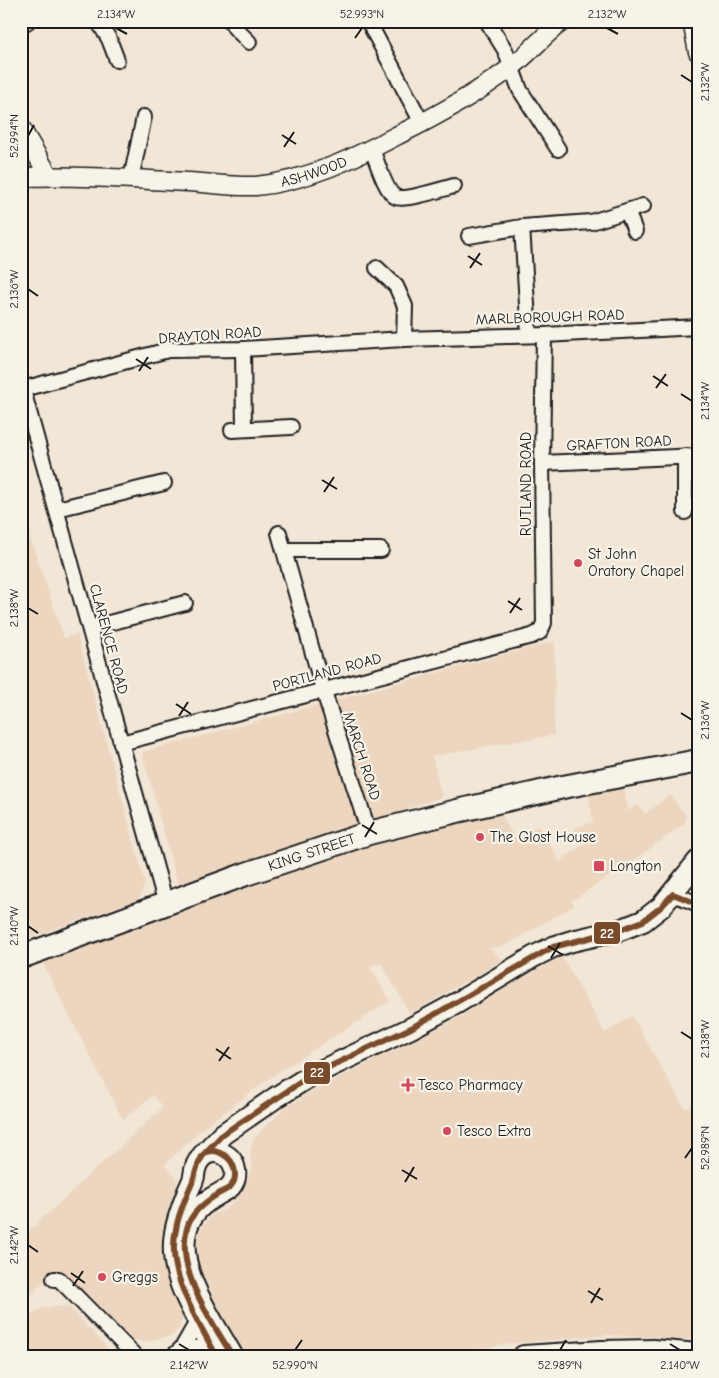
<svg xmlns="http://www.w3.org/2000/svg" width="719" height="1378" viewBox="0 0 719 1378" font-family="'Comic Neue',sans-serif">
<rect width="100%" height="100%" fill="#f2e6d6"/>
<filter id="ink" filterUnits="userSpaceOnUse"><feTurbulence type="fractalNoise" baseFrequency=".02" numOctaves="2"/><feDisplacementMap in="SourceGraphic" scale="10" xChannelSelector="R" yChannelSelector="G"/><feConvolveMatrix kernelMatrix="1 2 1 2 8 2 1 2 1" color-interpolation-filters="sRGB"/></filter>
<g filter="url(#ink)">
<g fill="#ecd6c0">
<polygon points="21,511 64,638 77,634 145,883 139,899 21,941 21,828 31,817 21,809"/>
<polygon points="555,641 554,735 432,756 442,797 178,885 142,752"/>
<polygon points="624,786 628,811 637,804 645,814 670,795 686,816 685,823 648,850 572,901 574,906 502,947 489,948 503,960 410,1014 382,964 369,965 390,1001 274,1075 204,1127 164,1165 176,1177 178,1190 171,1211 166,1238 164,1261 170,1283 183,1317 179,1328 173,1335 143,1342 129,1338 92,1298 69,1278 54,1271 21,1305 21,1238 163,1107 153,1095 123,1120 42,962 331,858 499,809 514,838 538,826 560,861 584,844 574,828 593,822 588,791"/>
<polygon points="561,957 567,965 605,1033 632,1016 685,1109 698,1103 698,1340 608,1335 506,1344 439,1357 247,1357 231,1334 202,1280 196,1262 199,1232 211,1215 228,1208 243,1191 252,1169 250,1151 254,1138 285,1108 318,1088 462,1016 508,985"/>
<polygon points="68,1306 104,1344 115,1357 21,1357 21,1322 42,1308"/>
</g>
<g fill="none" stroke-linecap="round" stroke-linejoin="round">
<g stroke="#1c1c1c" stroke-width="18">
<g id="minor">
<polyline points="98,21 109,39 117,60"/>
<polyline points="231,21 235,28 249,42"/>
<polyline points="368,21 422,123"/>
<polyline points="487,21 505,50 520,90 558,149"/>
<polyline points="21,26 28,21"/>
<path d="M372,149C376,159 386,193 396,197C405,201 443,189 454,186"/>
<polyline points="131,179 144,117"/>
<polyline points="627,211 635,231"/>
<polyline points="522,227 529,335"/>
<polyline points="469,236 522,227 591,222 643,206"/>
<polyline points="377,268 396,286 405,306 404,339"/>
<polyline points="243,349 244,429"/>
<polyline points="21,383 166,904"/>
<polyline points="23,389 168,350 243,349 404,339 544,335 698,327"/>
<polyline points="232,430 291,427"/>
<polyline points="685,456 685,512"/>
<polyline points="542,463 698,456"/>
<polyline points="57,509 164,483"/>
<polyline points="279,533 323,689 369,833"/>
<polyline points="284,550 381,550"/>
<polyline points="90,628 185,603"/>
<polyline points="121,743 532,636 540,632 544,623 542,463 544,335"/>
<polyline points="673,894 698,904"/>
<polyline points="54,1279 59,1279 136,1357"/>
<polyline points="182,1348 201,1348 214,1351"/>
<polyline points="172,1357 182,1348 198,1320"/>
</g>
</g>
<g stroke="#1c1c1c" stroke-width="21">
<g id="tertiary">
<polyline points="692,21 698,52"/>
<polyline points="21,128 49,176"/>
<path id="s1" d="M21,177C77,175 133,179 188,182C210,183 234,187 256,186C307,181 354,158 398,135C437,116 474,95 509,69C528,55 543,35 563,21"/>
</g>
</g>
<g stroke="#1c1c1c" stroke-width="24">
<g id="secondary">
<polyline points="202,1156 223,1134 275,1098 310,1076 411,1028 457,1003 533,957 553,947 572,941 620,930 643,921 661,907 698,861"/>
<path d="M217,1357C199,1318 167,1279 175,1233C177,1220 182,1207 187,1194C189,1188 193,1182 194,1176C195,1162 204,1148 221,1153C235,1158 240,1176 230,1187C226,1191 221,1192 217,1195C203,1203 192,1212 187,1228C174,1268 214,1323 233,1357"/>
</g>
</g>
<g stroke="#1c1c1c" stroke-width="26">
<g id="primary">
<path id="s2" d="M21,957L246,874L369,833L457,811L563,787L698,761"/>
<polyline points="524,1357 602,1352 653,1351 698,1355"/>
</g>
</g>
<use href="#minor" stroke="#f7f3e8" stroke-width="14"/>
<use href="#tertiary" stroke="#f7f3e8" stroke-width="18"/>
<use href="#secondary" stroke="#f7f3e8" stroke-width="20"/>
<use href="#primary" stroke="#f7f3e8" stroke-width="22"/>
<g stroke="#f7f3e8" stroke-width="10">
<g id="bus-1">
<polyline points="202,1156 223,1134 310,1076 411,1028 553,947 620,930 643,921 661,907 673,894 698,904"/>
<path d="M217,1357C202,1328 183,1299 176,1267C169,1238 180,1210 192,1183C197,1171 200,1140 224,1155C235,1161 239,1178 230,1187C227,1190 223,1191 220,1193C206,1201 191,1212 187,1228C175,1271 212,1321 233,1357"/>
</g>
</g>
<use href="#bus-1" stroke="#7a4b2a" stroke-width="6"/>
</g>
</g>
<path fill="none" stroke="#1c1c1c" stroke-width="2" d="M116,28L127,34M607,28L618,34M355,38L362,28M681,75L692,82M282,135L296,144M28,136L34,125M284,147L294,132M468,256L482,265M470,268L480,253M28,289L38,296M136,359L151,369M139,371L148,357M653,376L668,386M656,388L666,374M681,394L692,401M322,480L337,489M324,492L334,477M508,601L522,610M28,608L38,614M510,613L520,598M176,704L191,714M681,713L692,720M179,716L188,702M362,825L377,834M365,837L374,822M28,926L38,933M548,946L563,955M551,958L560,943M681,1032L692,1039M216,1049L231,1059M219,1061L229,1047M685,1158L692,1148M402,1170L417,1179M405,1182L414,1167M28,1245L38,1252M71,1273L85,1283M73,1286L83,1271M588,1291L603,1300M591,1303L600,1288M179,1344L189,1350M670,1344L680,1350M295,1350L302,1340M560,1350L566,1340"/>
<g fill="#d1495b" stroke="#f7f3e8" stroke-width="2">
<circle cx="578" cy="563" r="5"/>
<circle cx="480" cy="837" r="5"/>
<rect x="593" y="860" width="12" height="12" rx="2.5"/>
<path d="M405.5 1077.5h5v5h5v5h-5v5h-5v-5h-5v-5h5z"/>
<circle cx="447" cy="1131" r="5"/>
<circle cx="102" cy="1277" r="5"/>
</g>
<g text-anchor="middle" stroke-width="4.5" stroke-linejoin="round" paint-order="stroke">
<g font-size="15" fill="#1c1c1c" stroke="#f7f3e8">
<text dy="5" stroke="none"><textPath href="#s1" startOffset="295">ASHWOOD</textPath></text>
<text transform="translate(550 317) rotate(-2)" y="5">MARLBOROUGH ROAD</text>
<text transform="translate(210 335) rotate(-4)" y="5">DRAYTON ROAD</text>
<text transform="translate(619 443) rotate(-3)" y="5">GRAFTON ROAD</text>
<text transform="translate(526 484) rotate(-90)" y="5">RUTLAND ROAD</text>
<text transform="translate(109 639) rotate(75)" y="5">CLARENCE ROAD</text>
<text transform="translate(327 672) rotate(-15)" y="5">PORTLAND ROAD</text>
<text transform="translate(362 756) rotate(72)" y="5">MARCH ROAD</text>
<text dy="5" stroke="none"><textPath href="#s2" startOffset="309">KING STREET</textPath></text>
</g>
<g font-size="15" fill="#1c1c1c" stroke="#f7f3e8" text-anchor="start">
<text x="588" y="559">St John<tspan x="588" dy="17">Oratory Chapel</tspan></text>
<text x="490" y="842">The Glost House</text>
<text x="610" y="871">Longton</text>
<text x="418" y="1090">Tesco Pharmacy</text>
<text x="457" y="1136">Tesco Extra</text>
<text x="112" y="1282">Greggs</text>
</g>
</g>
<g stroke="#f7f3e8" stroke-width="2">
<rect x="593" y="921" width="28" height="24" rx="5" fill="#7a4b2a"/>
<rect x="303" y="1061" width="28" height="24" rx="5" fill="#7a4b2a"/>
</g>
<g font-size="14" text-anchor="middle" font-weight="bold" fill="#fff">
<text x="607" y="938">22</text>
<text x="317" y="1077">22</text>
</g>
<rect width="719" height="1378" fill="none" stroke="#f7f3e8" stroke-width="55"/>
<rect x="28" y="28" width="664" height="1322" fill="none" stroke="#1c1c1c" stroke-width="2"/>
<g font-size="12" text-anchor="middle" fill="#1c1c1c">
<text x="116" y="18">2.134°W</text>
<text x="362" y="18">52.993°N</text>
<text x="607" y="18">2.132°W</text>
<text transform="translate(705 82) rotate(-90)" y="4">2.132°W</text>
<text transform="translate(14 136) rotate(-90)" y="4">52.994°N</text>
<text transform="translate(14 289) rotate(-90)" y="4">2.136°W</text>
<text transform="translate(705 401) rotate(-90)" y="4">2.134°W</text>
<text transform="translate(14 608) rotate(-90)" y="4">2.138°W</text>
<text transform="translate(705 720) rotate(-90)" y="4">2.136°W</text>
<text transform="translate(14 926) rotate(-90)" y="4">2.140°W</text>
<text transform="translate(705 1039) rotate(-90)" y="4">2.138°W</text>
<text transform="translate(705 1148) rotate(-90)" y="4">52.989°N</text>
<text transform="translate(14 1245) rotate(-90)" y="4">2.142°W</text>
<text x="189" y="1369">2.142°W</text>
<text x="295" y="1369">52.990°N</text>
<text x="560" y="1369">52.989°N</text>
<text x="680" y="1369">2.140°W</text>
</g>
</svg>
